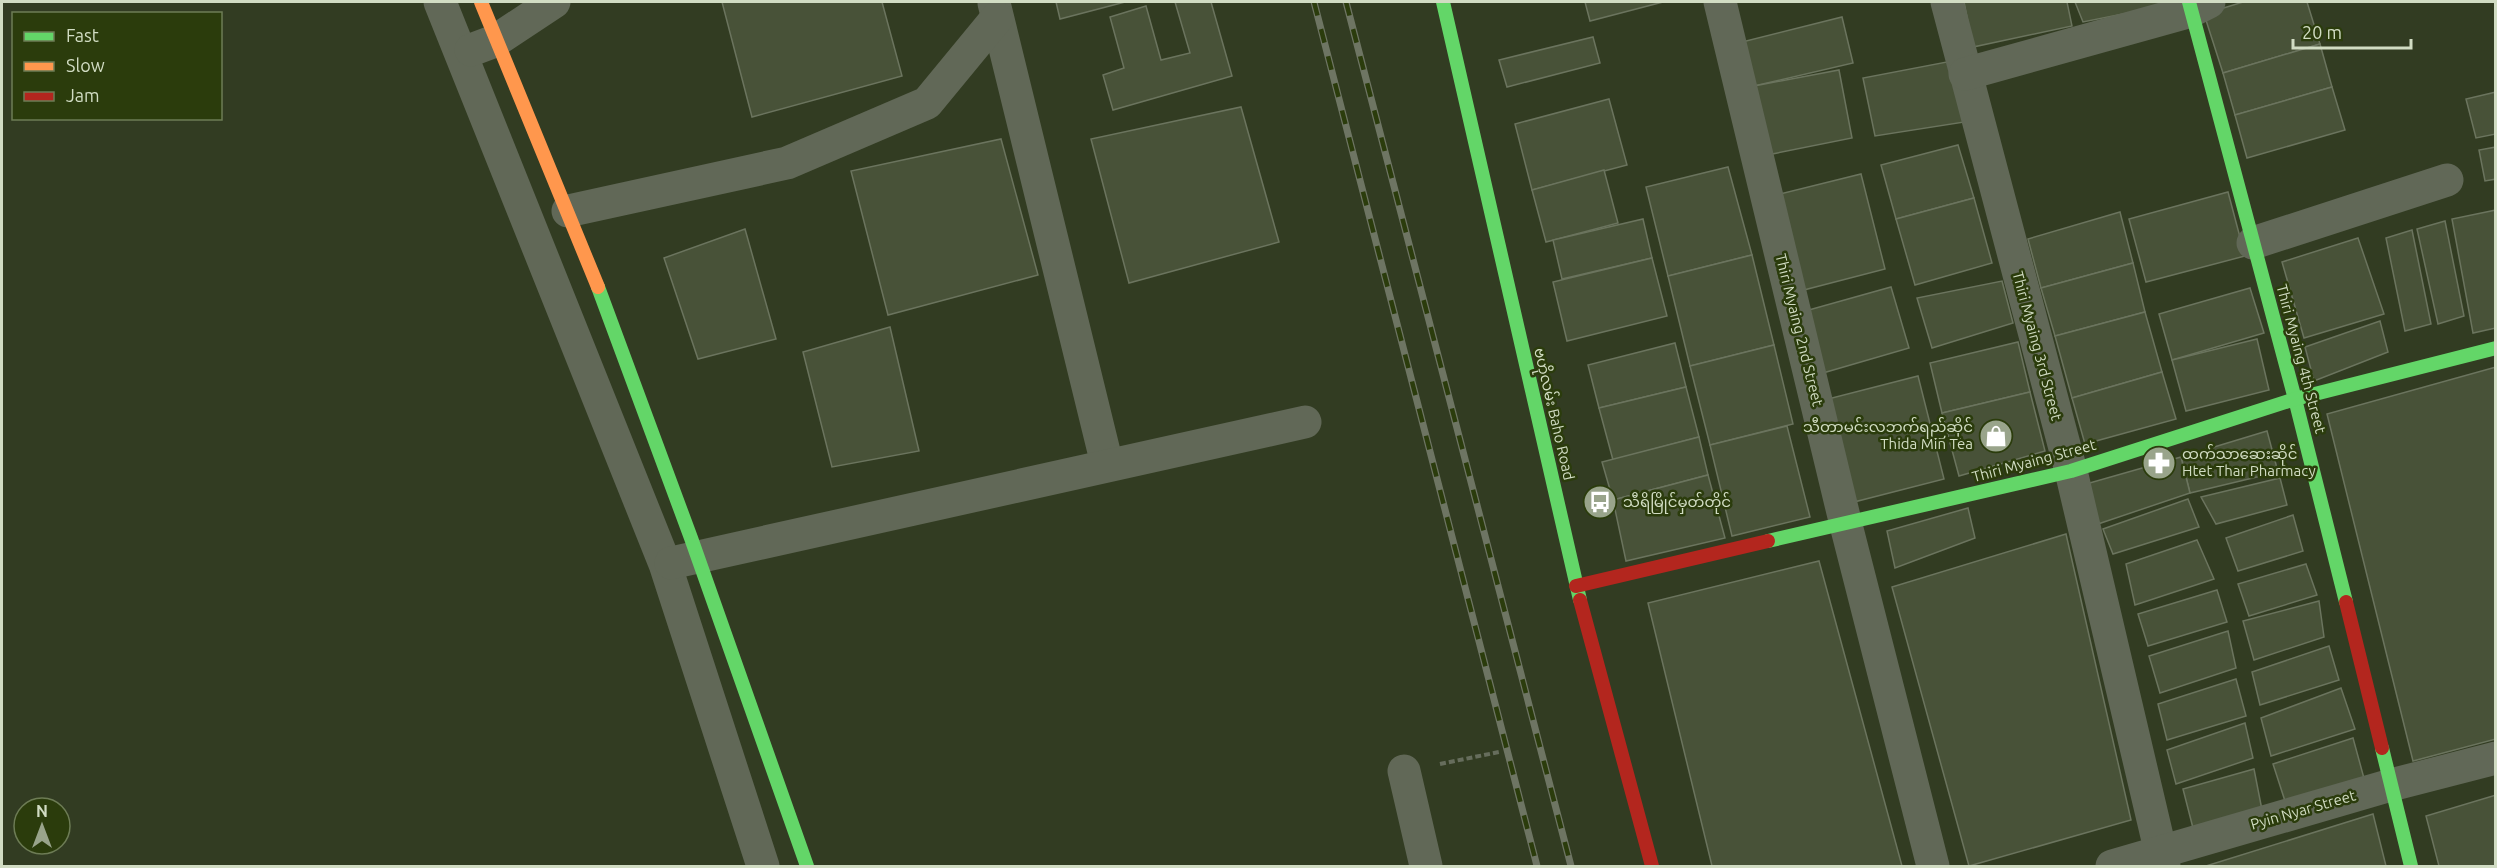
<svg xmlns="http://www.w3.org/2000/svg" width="2497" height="868" viewBox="0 0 2497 868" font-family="Ubuntu,'Noto Sans Myanmar',sans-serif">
<rect width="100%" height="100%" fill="#323c22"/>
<g fill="#485238" stroke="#6b745e" stroke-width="1.5">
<polygon points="722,2 882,2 902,76 752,117"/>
<polygon points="1056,2 1125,2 1060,19"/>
<polygon points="1175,2 1211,2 1232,76 1113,110 1103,75 1124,68 1110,17 1146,6 1161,60 1190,53"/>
<polygon points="1585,2 1663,2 1590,21"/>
<polygon points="1964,2 2067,2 2072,26 1973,47"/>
<polygon points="2075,2 2172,2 2173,4 2083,22"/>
<polygon points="2243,2 2307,2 2320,44 2223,73 2204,14"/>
<polygon points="1842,17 1853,63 1754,86 1742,42"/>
<polygon points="1593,37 1600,63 1507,87 1499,60"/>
<polygon points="2320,44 2332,87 2235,115 2223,73"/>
<polygon points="1957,60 1971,121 1875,136 1863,78"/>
<polygon points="1839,70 1852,138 1767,155 1754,86"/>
<polygon points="2332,87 2345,130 2247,158 2235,115"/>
<polygon points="2496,92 2496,134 2476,138 2466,99"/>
<polygon points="1609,99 1627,165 1532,190 1515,124"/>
<polygon points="1241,107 1279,242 1129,283 1091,139"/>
<polygon points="1001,139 1038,275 888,315 851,171"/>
<polygon points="1958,145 1974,198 1896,219 1881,165"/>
<polygon points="2496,147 2496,179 2485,181 2479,150"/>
<polygon points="1728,167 1752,255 1668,276 1646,187"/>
<polygon points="1604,170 1618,223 1546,242 1532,190"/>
<polygon points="1861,174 1885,269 1796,292 1772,196"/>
<polygon points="2228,192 2245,256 2146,282 2129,219"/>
<polygon points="1974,198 1992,263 1915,285 1896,219"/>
<polygon points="2496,210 2496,328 2473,333 2452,219"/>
<polygon points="2120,212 2133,263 2041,288 2028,239"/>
<polygon points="1643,219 1652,258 1562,279 1553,240"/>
<polygon points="2445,221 2464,316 2438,324 2417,229"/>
<polygon points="745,229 776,339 698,359 664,258"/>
<polygon points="2412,230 2431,324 2405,331 2386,238"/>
<polygon points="2358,238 2384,314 2304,338 2282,262"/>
<polygon points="1752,255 1774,345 1690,366 1668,276"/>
<polygon points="1652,258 1667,316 1567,341 1553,282"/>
<polygon points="2133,263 2145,312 2055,336 2041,288"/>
<polygon points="2002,281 2013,323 1932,348 1917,298"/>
<polygon points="1891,287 1909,348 1816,375 1798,313"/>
<polygon points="2250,288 2264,333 2172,360 2159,314"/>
<polygon points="2145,312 2162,372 2072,398 2055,336"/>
<polygon points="2380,321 2388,352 2314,381 2305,347"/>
<polygon points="890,327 919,451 832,467 803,352"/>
<polygon points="2257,339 2269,390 2186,411 2172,360"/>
<polygon points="2018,342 2030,392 1942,413 1930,363"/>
<polygon points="1675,343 1686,387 1599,408 1588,365"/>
<polygon points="1774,345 1793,424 1710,445 1690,366"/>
<polygon points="2496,367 2496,739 2413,761 2327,414"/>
<polygon points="2162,372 2176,419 2085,444 2072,398"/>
<polygon points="1918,376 1944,479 1854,502 1828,399"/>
<polygon points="1686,387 1699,437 1613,460 1599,408"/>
<polygon points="2030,392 2045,451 1959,476 1942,413"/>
<polygon points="1787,426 1810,517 1732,536 1710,445"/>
<polygon points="2267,431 2278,472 2190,493 2181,457"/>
<polygon points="1699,437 1708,475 1613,500 1602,462"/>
<polygon points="2181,457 2190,493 2098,524 2086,484"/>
<polygon points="1708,475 1725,538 1626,561 1613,500"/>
<polygon points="2280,478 2287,505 2216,524 2201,497"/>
<polygon points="2188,499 2199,527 2113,554 2103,529"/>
<polygon points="1968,508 1975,538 1895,568 1887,531"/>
<polygon points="2293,515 2303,551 2238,571 2226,538"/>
<polygon points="2066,534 2131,820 1969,866 1892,587"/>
<polygon points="2197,540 2214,579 2135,605 2126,564"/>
<polygon points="1819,561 1902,866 1712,866 1648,603"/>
<polygon points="2306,564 2317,595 2249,616 2238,584"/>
<polygon points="2217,590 2227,622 2148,646 2138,614"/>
<polygon points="2319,601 2324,637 2254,660 2243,621"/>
<polygon points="2228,631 2236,668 2160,693 2149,656"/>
<polygon points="2329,646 2339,680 2260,705 2252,672"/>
<polygon points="2236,679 2246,716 2167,740 2158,704"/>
<polygon points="2341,688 2355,729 2271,756 2261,718"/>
<polygon points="2245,723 2253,758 2176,784 2167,750"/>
<polygon points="2353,738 2365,782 2285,801 2273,764"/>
<polygon points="2254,769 2262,810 2193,828 2183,789"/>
<polygon points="2496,795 2496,866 2439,866 2426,816"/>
<polygon points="2373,814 2386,866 2206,866"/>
</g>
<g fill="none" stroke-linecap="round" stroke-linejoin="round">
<polyline stroke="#666d5c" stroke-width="4" stroke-dasharray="6 3" stroke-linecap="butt" points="1440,764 1499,752"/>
<g stroke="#616857" stroke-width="33">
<polyline points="440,2 665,564 763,866"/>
<polyline points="1720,2 1846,525 1933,866"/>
<polyline points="1947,2 2071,471 2164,866"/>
<polyline points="994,3 1107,464"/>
<polyline points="471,50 495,41 554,2"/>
<polyline points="1965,74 2191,11 2209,2"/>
<polyline points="568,211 787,163 927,103 997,18"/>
<polyline points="2253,243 2447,180"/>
<polyline points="671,563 1305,422"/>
<polyline points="1404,771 1426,866"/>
<polyline points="2112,866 2391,785 2496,758"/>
</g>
<g stroke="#63d668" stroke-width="14">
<polyline points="1443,2 1580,600"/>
<polyline points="2189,2 2295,399 2346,602"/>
<polyline points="598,287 691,538 807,866"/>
<polyline points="1768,541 2071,471 2295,399 2496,348"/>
<polyline points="2382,748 2411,866"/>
</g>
<polyline stroke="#ff974d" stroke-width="14" points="481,2 598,287"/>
<g stroke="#b3261e" stroke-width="14">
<polyline points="1576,586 1768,541"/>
<polyline points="1580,600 1652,866"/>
<polyline points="2346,602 2382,748"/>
</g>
<g stroke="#6e7563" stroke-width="7">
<g id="rail">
<polyline points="1314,2 1537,866"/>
<polyline points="1346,2 1571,866"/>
</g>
</g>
<use href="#rail" stroke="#2b3c0c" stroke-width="4.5" stroke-dasharray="14" stroke-linecap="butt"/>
</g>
<defs>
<g id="shop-disc" transform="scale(1.725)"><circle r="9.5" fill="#99a48b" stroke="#2b3c0c"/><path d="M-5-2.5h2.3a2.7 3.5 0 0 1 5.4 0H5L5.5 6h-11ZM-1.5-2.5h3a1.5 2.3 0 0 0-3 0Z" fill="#fff"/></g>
<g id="pharmacy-disc" transform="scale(1.725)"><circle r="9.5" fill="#99a48b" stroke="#2b3c0c"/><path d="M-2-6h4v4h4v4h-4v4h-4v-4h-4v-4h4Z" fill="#fff"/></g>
<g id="bus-disc" transform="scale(1.725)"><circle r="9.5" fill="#99a48b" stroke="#2b3c0c"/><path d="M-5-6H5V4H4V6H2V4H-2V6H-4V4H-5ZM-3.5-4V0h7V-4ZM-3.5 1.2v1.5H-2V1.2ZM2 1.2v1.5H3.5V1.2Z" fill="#fff"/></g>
</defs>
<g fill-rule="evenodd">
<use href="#shop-disc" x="1996" y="436"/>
<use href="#pharmacy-disc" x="2159" y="463"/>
<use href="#bus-disc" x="1600" y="502"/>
</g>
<g text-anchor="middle" stroke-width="5" stroke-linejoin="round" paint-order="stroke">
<g font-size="15" fill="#d1dcc3" stroke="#2b3c0c">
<text transform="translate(1799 330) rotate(76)" y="5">Thiri Myaing 2nd Street</text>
<text transform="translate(2037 346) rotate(75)" y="5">Thiri Myaing 3rd Street</text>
<text transform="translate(2301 359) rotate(75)" y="5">Thiri Myaing 4th Street</text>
<text transform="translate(1554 414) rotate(77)" y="5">ဗဟိုလမ်း Baho Road</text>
<text transform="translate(2034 461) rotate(-15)" y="5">Thiri Myaing Street</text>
<text transform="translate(2303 810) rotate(-16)" y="5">Pyin Nyar Street</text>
</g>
<g font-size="15" fill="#d1dcc3" stroke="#2b3c0c" text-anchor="start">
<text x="1973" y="432" text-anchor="end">သီတာမင်းလဘက်ရည်ဆိုင်<tspan x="1973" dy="17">Thida Min Tea</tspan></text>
<text x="2182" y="459">ထက်သာဆေးဆိုင်<tspan x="2182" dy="17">Htet Thar Pharmacy</tspan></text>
<text x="1623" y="507">သီရိမြိုင်မှတ်တိုင်</text>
</g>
</g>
<rect width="2497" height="868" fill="none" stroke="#d1dcc3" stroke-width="6"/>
<rect x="12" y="12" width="210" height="108" fill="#2b3c0c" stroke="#6d7c55" stroke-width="1.5"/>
<rect x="24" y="32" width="30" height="9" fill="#63d668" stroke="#6d7c55" stroke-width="1.5"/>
<text x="66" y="42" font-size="18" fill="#d1dcc3">Fast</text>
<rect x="24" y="62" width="30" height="9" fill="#ff974d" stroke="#6d7c55" stroke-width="1.5"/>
<text x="66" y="72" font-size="18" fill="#d1dcc3">Slow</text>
<rect x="24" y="92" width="30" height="9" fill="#b3261e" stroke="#6d7c55" stroke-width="1.5"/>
<text x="66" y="102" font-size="18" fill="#d1dcc3">Jam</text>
<g transform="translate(42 826)"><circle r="28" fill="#2b3c0c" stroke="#6d7c55" stroke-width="1.5"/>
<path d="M0-4.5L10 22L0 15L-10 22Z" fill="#99a48b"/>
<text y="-9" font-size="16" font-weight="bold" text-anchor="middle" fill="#d1dcc3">N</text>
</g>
<path d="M2293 39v9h118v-9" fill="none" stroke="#d1dcc3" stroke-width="3"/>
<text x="2302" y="39" font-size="18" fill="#d1dcc3" stroke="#2b3c0c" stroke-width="4.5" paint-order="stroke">20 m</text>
</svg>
